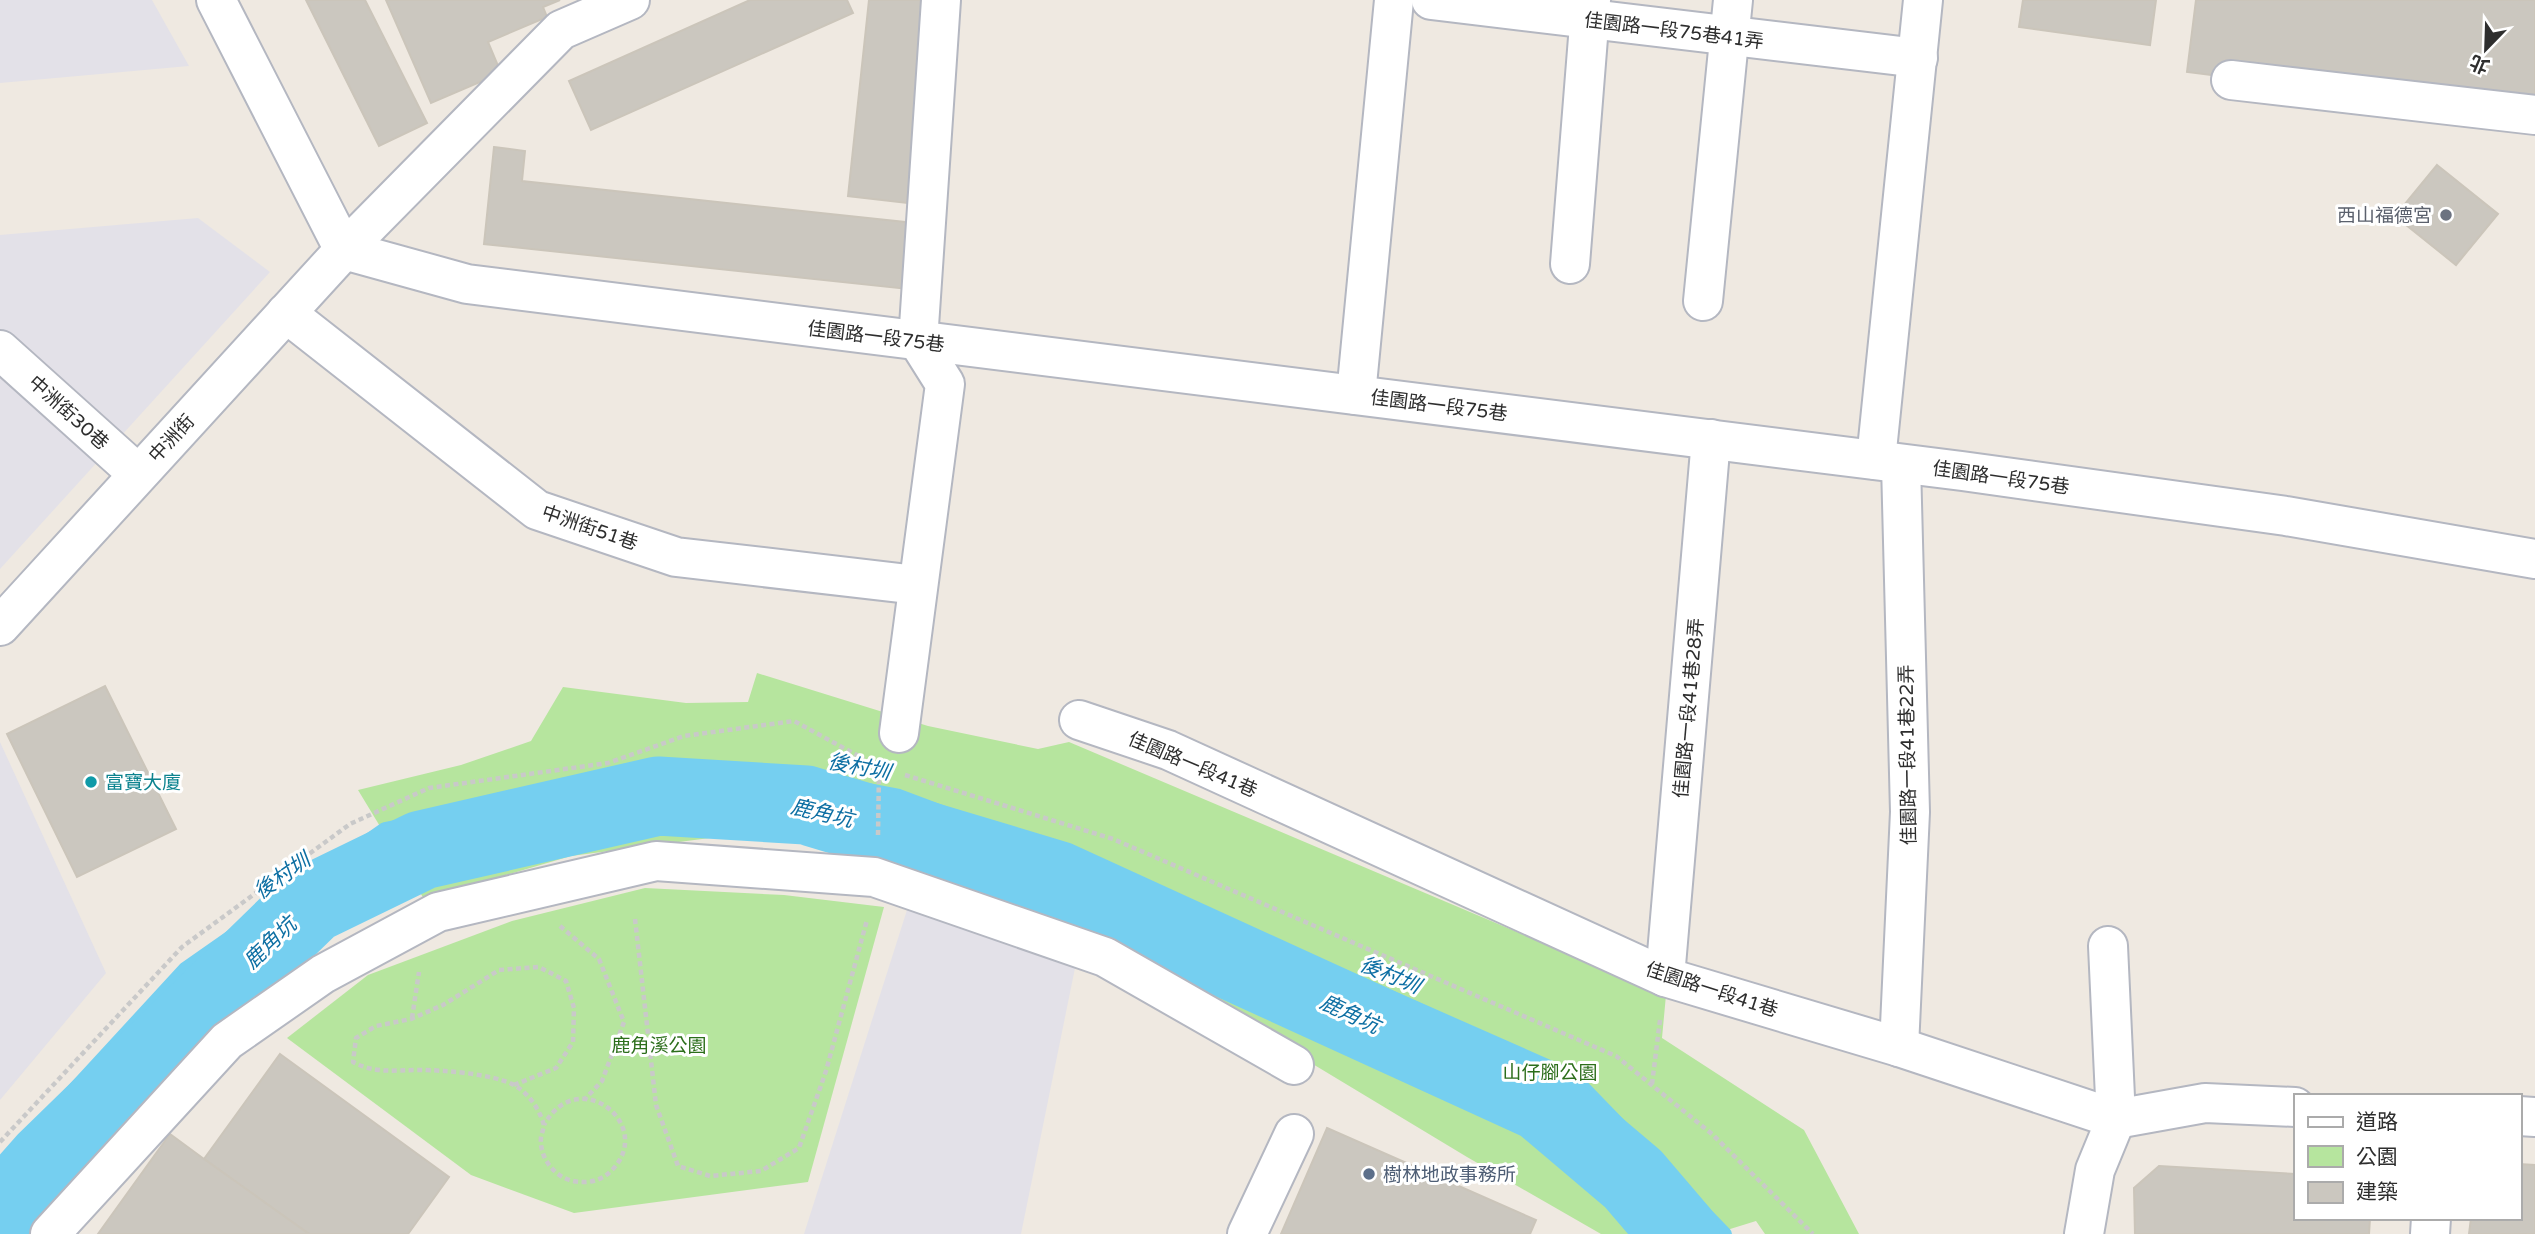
<svg xmlns="http://www.w3.org/2000/svg" width="2535" height="1234" viewBox="0 0 2535 1234" font-family="'Varela Round','Noto Sans TC',sans-serif">
<rect width="100%" height="100%" fill="#efe9e1"/>
<g fill="#e3e1e8">
<polygon points="0,0 152,0 189,66 0,83"/>
<polygon points="198,218 270,272 0,569 0,235"/>
<polygon points="0,742 106,973 0,1100"/>
<polygon points="907,910 1075,968 1021,1234 804,1234"/>
</g>
<g fill="#b6e59e">
<polygon points="757,673 928,726 1038,749 1069,742 1666,995 1662,1038 1804,1130 1859,1234 1765,1234 1756,1221 1714,1234 1601,1234 1467,1157 1032,895 895,844 756,832 571,856 424,899 358,790 461,765 531,741 563,687 686,703 748,702"/>
<polygon points="645,888 784,895 884,907 808,1182 574,1213 471,1175 287,1038 368,975 512,921"/>
</g>
<g fill="none" stroke-linecap="round" stroke-linejoin="round">
<polyline stroke="#75cff0" stroke-width="14" points="0,1170 185,969 385,829 633,779 767,771 899,796 1056,855 1237,929 1574,1078 1725,1234"/>
<polyline stroke="#75cff0" stroke-width="79" points="0,1214 47,1161 311,904 422,850 658,796 806,805 1056,880 1542,1102 1633,1179 1680,1234"/>
</g>
<g fill="#cbc7bf" stroke="#cbc5ba" stroke-width="2">
<polygon points="306,0 365,0 427,123 379,146"/>
<polygon points="386,0 560,0 543,7 547,17 488,42 501,73 431,103"/>
<polygon points="750,0 847,0 853,13 591,130 569,81"/>
<polygon points="869,0 930,0 907,203 848,196"/>
<polygon points="2023,0 2156,0 2150,45 2019,27"/>
<polygon points="2196,0 2535,0 2535,116 2187,72"/>
<polygon points="494,147 525,151 522,181 914,223 908,289 484,244"/>
<polygon points="2437,165 2498,214 2456,265 2395,216"/>
<polygon points="105,686 176,829 77,877 7,734"/>
<polygon points="280,1054 449,1177 408,1234 309,1234 204,1159"/>
<polygon points="1327,1128 1536,1220 1530,1234 1281,1234"/>
<polygon points="170,1134 204,1159 309,1234 98,1234"/>
<polygon points="2519,1164 2535,1165 2535,1234 2469,1234 2471,1218 2519,1218"/>
<polygon points="2159,1166 2295,1174 2295,1218 2370,1218 2369,1234 2135,1234 2134,1188"/>
</g>
<g fill="none" stroke-linecap="round" stroke-linejoin="round">
<g stroke="#b4b7c1" stroke-width="42">
<g id="minor">
<polyline points="216,0 344,250"/>
<polyline points="1431,0 1918,58"/>
<polyline points="2231,80 2535,115"/>
<polyline points="344,250 467,284 1962,471 2286,516 2535,559"/>
<polyline points="1570,264 1591,0"/>
<polyline points="1703,301 1733,0"/>
<polyline points="286,313 537,510 676,557 917,585"/>
<polyline points="0,350 138,474"/>
<polyline points="1356,395 1394,0"/>
<polyline points="1876,460 1923,0"/>
<polyline points="0,626 344,250 561,30 630,0"/>
<polyline points="1079,720 1168,750 1665,977 1899,1047 2116,1119 2205,1103 2295,1107"/>
<polyline points="899,733 945,384 918,341 941,0"/>
<polyline points="1665,977 1711,439"/>
<polyline points="1899,1047 1910,812 1901,464"/>
<polyline points="2519,1116 2535,1117"/>
<polyline points="50,1234 227,1041 323,974 438,912 656,861 874,877 1105,957 1294,1065"/>
<polyline points="1247,1234 1294,1134"/>
<polyline points="2084,1234 2095,1170 2116,1119 2108,946"/>
<polyline points="2430,1234 2431,1218"/>
</g>
</g>
<g stroke="#c9c9c9" stroke-width="4.5" stroke-dasharray="5 3.5" stroke-linecap="butt">
<polyline points="905,775 1113,839 1616,1056 1712,1134 1813,1234"/>
<polyline points="878,835 879,770"/>
<polyline points="635,919 656,1105 678,1166 710,1176 761,1171 799,1148 826,1071 867,920"/>
<polyline points="560,926 599,959 624,1022 602,1081 585,1099"/>
<polyline points="412,1018 419,972"/>
<polyline points="1652,1084 1660,1020"/>
<path d="M514,1085L556,1068L573,1042L574,1008L566,981L539,967L499,970L443,1005L411,1019L376,1026L356,1038L353,1062C376,1074 394,1070 420,1070C444,1070 493,1074 514,1085C528,1093 538,1107 543,1122C545,1128 542,1131 541,1137C539,1157 554,1177 573,1181C587,1184 602,1181 612,1170C656,1125 578,1063 544,1125"/>
<polyline points="0,1142 182,947 350,824 429,788 608,763 684,736 794,721 864,759"/>
</g>
<use href="#minor" stroke="#fff" stroke-width="38"/>
</g>
<circle fill="#6b7280" stroke="#fff" stroke-width="2.5" cx="2446" cy="215" r="7"/>
<circle fill="#0f9aa8" stroke="#fff" stroke-width="2.5" cx="91" cy="782" r="7"/>
<circle fill="#5c6f8a" stroke="#fff" stroke-width="2.5" cx="1369" cy="1174" r="7"/>
<g text-anchor="middle" stroke-width="6" stroke-linejoin="round" paint-order="stroke">
<g font-size="19" fill="#2e2e2e" stroke="#fff">
<text transform="translate(1674 30) rotate(7)" y="7">佳園路一段75巷41弄</text>
<text transform="translate(876 336) rotate(7)" y="7">佳園路一段75巷</text>
<text transform="translate(1439 405) rotate(7)" y="7">佳園路一段75巷</text>
<text transform="translate(69 412) rotate(42)" y="7">中洲街30巷</text>
<text transform="translate(171 438) rotate(-47)" y="7">中洲街</text>
<text transform="translate(2001 477) rotate(8)" y="7">佳園路一段75巷</text>
<text transform="translate(590 527) rotate(19)" y="7">中洲街51巷</text>
<text transform="translate(1688 708) rotate(-85)" y="7">佳園路一段41巷28弄</text>
<text transform="translate(1907 755) rotate(-91)" y="7">佳園路一段41巷22弄</text>
<text transform="translate(1193 764) rotate(23)" y="7">佳園路一段41巷</text>
<text transform="translate(1712 989) rotate(18)" y="7">佳園路一段41巷</text>
</g>
<g font-size="19" fill="#5b616d" stroke="#fff" text-anchor="end">
<text x="2432" y="222">西山福德宮</text>
</g>
<g font-size="19" fill="#0d838f" stroke="#fff" text-anchor="start">
<text x="105" y="789">富寶大廈</text>
</g>
<g font-size="19" fill="#2c6e1b" stroke="#fff">
<text x="659" y="1052">鹿角溪公園</text>
<text x="1550" y="1079">山仔腳公園</text>
</g>
<g font-size="19" fill="#4e5e75" stroke="#fff" text-anchor="start">
<text x="1383" y="1181">樹林地政事務所</text>
</g>
<g font-size="21" font-style="italic" fill="#0d6fa3" stroke="#fff">
<text transform="translate(859 767) rotate(11)" y="7">後村圳</text>
<text transform="translate(822 813) rotate(13)" y="7">鹿角坑</text>
<text transform="translate(282 876) rotate(-35)" y="7">後村圳</text>
<text transform="translate(270 943) rotate(-44)" y="7">鹿角坑</text>
<text transform="translate(1390 975) rotate(23)" y="7">後村圳</text>
<text transform="translate(1350 1014) rotate(25)" y="7">鹿角坑</text>
</g>
</g>
<rect x="2294" y="1094" width="228" height="126" fill="#ffffff" stroke="#ababab" stroke-width="2"/>
<rect x="2308" y="1117" width="35" height="10" fill="#ffffff" stroke="#ababab" stroke-width="2"/>
<text x="2356" y="1129" font-size="21" fill="#2e2e2e">道路</text>
<rect x="2308" y="1146" width="35" height="21" fill="#b6e59e" stroke="#ababab" stroke-width="2"/>
<text x="2356" y="1164" font-size="21" fill="#2e2e2e">公園</text>
<rect x="2308" y="1182" width="35" height="21" fill="#cbc7bf" stroke="#ababab" stroke-width="2"/>
<text x="2356" y="1199" font-size="21" fill="#2e2e2e">建築</text>
<g transform="translate(2486 49) rotate(203)" stroke="#ffffff" stroke-width="5" paint-order="stroke">
<path d="M0-5L12 26L0 18L-12 26Z" fill="#2e2e2e"/>
<text y="-10" font-size="19" font-weight="bold" text-anchor="middle" fill="#2e2e2e">北</text>
</g>
</svg>
